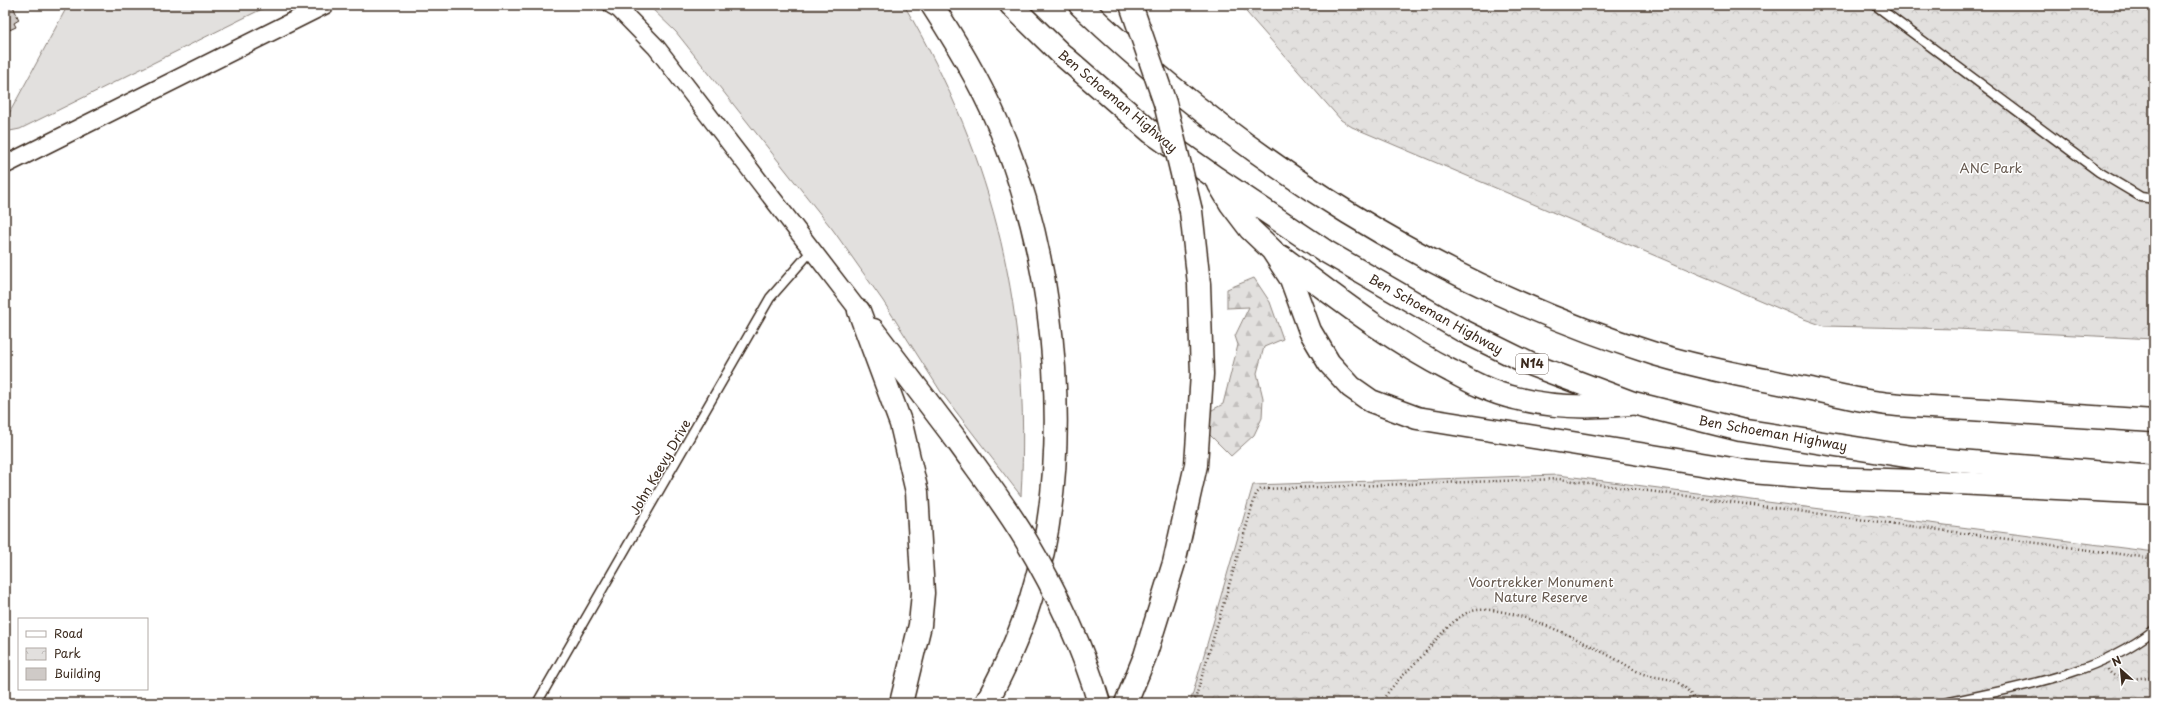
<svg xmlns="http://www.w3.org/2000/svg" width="2159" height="708" viewBox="0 0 2159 708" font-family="'Playpen Sans',sans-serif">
<defs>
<pattern id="forest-firs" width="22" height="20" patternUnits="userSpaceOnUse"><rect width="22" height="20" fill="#e2e0de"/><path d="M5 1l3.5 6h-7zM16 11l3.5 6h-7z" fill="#c3c0be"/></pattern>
<pattern id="park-crowns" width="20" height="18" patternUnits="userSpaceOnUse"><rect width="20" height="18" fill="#e2e0de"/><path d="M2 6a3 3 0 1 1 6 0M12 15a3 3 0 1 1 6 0" fill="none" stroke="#c3c0be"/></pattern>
</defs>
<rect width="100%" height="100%" fill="#fff"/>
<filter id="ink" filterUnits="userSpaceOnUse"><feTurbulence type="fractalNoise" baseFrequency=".025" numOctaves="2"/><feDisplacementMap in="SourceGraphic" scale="8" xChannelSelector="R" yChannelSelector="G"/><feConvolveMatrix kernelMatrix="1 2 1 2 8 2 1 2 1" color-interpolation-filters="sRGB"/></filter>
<g filter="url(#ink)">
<g fill="#e2e0de" stroke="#8e857e">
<polygon points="68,5 270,5 20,129 5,132 5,121"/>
<path d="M648,5H904C996,161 1031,316 1021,496L941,392L883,301L833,230L676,32Z"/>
</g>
<polygon fill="url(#forest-firs)" stroke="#8e857e" points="1254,278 1270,302 1283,339 1264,347 1257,373 1263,398 1262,418 1254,435 1231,456 1208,433 1203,415 1223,404 1238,345 1235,336 1249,307 1227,308 1227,289"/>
<g fill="url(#park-crowns)" stroke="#8e857e">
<polygon points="1240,5 2154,5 2154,339 1957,329 1824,326 1804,319 1352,127 1341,120"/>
<polygon points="1558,475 2154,552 2154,703 1190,703 1253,485"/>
</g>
<polygon fill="#cfcac7" stroke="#3b2a1e" points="13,6 19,20 14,23 16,27 5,32 5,9"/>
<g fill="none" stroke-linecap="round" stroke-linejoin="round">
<g stroke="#3b2a1e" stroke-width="11">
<g id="lane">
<polyline points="1875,5 2099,172 2141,197 2154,199"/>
<polyline points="537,703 770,298 813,249"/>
<path d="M1945,703C2016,687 2096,676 2154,630"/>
</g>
</g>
<g stroke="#3b2a1e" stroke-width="20">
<g id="street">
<polyline points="612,5 619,9 656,47 859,311"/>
<polyline points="5,165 325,5"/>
</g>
</g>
<g stroke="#3b2a1e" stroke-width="25">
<g id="secondary">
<polyline points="859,311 901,424 917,492 923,593 920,625 901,703"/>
<polyline points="873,330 958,442"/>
</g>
</g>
<g stroke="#3b2a1e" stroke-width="25">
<g id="primary">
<path d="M932,5C960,48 987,94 1005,141C1058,276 1074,459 1031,598C1020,635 1004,670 986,703"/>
<polyline points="1126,703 1145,656 1174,563 1196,465 1202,374 1199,284 1191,211"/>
</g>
</g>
<g stroke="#3b2a1e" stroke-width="25">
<g id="highway">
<polyline points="1011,5 1060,53 1151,132 1216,178 1325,251 1463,331 1532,365 1633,403 1741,430 1912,457 2154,477"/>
<path d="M1080,5C1243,161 1439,286 1655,354C1706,369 1759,379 1811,389C1834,394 1858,400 1881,403C1910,407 1941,407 1970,409C2031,413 2093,417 2154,421"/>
<polyline points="1219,184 1231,204 1250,229 1272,250 1291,279 1310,331 1329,363 1351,387 1371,401 1417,418 1751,472 1824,478 1918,481 2154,493"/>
<path d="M1282,257C1337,298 1390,340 1451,371C1471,382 1492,393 1515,398C1553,408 1592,408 1630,404"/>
</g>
</g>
<g stroke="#3b2a1e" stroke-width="2.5" stroke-dasharray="1 3" stroke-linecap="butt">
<path d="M2108,669C2114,683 2142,678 2154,676"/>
<polyline points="1194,703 1256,494 1261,489 1559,479 2149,558"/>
<path d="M1381,703C1391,685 1409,670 1423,655C1434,642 1453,618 1469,612C1505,598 1601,650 1633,669C1660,685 1675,668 1697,703"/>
<polyline points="2151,703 2154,700"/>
</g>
<use href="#lane" stroke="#fff" stroke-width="8"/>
<use href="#street" stroke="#fff" stroke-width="17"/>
<use href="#secondary" stroke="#fff" stroke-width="22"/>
<use href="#primary" stroke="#fff" stroke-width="22"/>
<use href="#highway" stroke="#fff" stroke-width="22"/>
<g stroke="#3b2a1e" stroke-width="25" stroke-linecap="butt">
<path id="secondary-bridge" d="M958,442C980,473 1004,504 1024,537C1055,589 1082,644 1099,703"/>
</g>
<g stroke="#3b2a1e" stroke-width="25" stroke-linecap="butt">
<polyline id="primary-bridge" points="1131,5 1165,103 1191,211"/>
</g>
<use href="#secondary-bridge" stroke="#fff" stroke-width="22"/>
<use href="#primary-bridge" stroke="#fff" stroke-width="22"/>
</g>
</g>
<g text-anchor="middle" stroke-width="3" stroke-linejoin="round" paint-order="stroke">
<rect fill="#fff" stroke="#766a62" stroke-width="1" x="1516" y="354" width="32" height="20" rx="3"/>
<g font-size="12" font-weight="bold" fill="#3b2a1e">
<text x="1532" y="368">N14</text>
</g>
<g font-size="13" fill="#3b2a1e" stroke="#fff">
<text transform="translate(1118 101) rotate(40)" y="5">Ben Schoeman Highway</text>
<text transform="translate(1436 314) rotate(29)" y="5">Ben Schoeman Highway</text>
<text transform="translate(1773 433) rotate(10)" y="5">Ben Schoeman Highway</text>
<text transform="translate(660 467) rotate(-60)" y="5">John Keevy Drive</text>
</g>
<g font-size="13" fill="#65584e" stroke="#fff">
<text x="1991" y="173">ANC Park</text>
<text x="1541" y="587">Voortrekker Monument<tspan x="1541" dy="15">Nature Reserve</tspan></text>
</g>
</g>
<rect width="2159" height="708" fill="none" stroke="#fff" stroke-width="20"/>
<rect x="10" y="10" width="2139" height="688" fill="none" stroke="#3b2a1e" stroke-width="1.5" filter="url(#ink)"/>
<rect x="18" y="618" width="130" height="72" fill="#ffffff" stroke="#b1aaa5"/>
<rect x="26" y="631" width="20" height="6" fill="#ffffff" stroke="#b1aaa5"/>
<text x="54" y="638" font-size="12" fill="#3b2a1e">Road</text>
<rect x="26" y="648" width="20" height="12" fill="url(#park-crowns)" stroke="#b1aaa5"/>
<text x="54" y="658" font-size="12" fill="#3b2a1e">Park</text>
<rect x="26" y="668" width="20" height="12" fill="#cfcac7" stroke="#b1aaa5"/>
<text x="54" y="678" font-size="12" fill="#3b2a1e">Building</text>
<g transform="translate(2121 670) rotate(333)" stroke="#ffffff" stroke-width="3" paint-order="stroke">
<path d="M0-3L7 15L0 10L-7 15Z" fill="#3b2a1e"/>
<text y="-6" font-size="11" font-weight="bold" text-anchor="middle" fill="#3b2a1e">N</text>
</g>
</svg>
